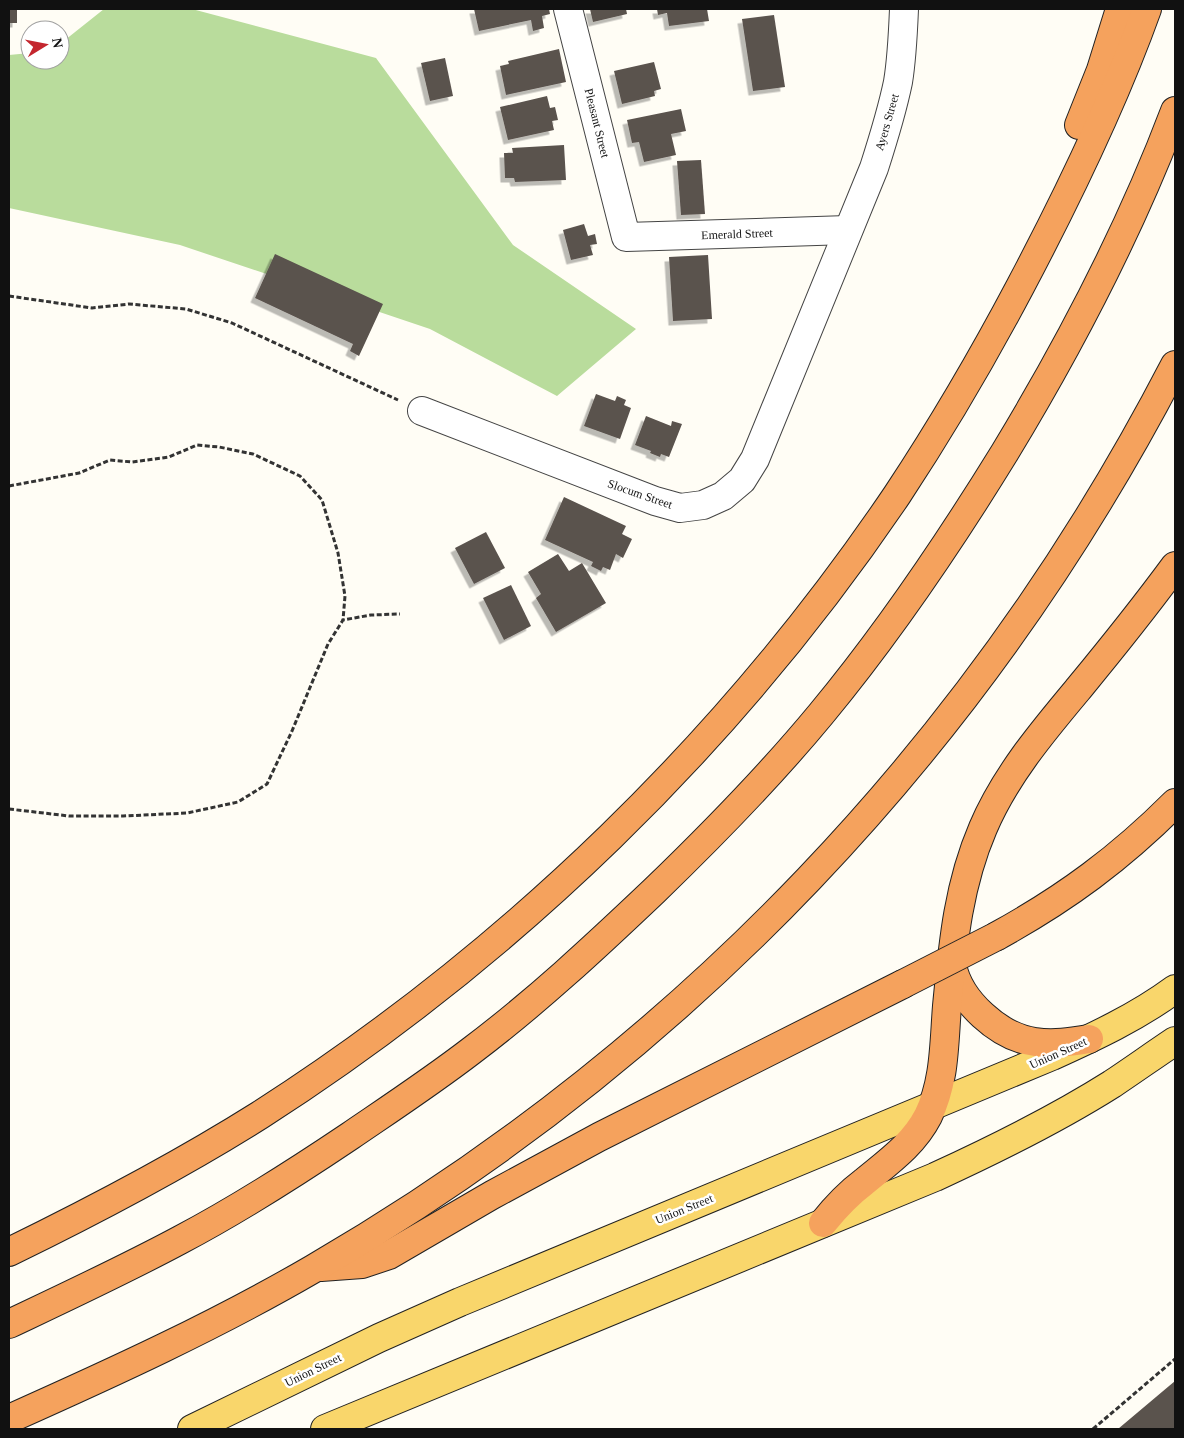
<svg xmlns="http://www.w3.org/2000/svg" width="1184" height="1438" viewBox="0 0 1184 1438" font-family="'Times New Roman',serif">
<defs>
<filter id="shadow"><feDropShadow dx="-4.5" dy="4.5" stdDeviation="0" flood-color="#0004"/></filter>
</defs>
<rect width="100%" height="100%" fill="#fffdf5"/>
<polygon fill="#b9dc9c" points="104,9 192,9 376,58 513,245 636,329 557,396 430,329 180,245 9,208 9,55 30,53 30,60 60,60 60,44"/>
<g fill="#5a524d" filter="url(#shadow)">
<rect x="9" y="9" width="8" height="14"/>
<polygon points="474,9 549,9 550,14 542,16 544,28 533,31 531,20 479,31"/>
<polygon points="590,9 626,9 627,14 593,22"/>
<polygon points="657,9 707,9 709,21 669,26 667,13 658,15"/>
<polygon points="774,15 785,87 753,91 742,19"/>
<polygon points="559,49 566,82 506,95 500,66 509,64 508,61"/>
<polygon points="445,58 453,96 430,101 421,63"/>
<polygon points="654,62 661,89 654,91 655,96 622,104 614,71"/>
<polygon points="547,96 550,108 555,107 558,120 552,121 554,130 508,140 500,107"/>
<polygon points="681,109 686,131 671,134 676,155 644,162 639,142 632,143 627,120"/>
<polygon points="564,145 566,180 515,182 514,178 505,178 504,153 513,153 512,148"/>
<polygon points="701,160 705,214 681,215 677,161"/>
<polygon points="584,224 588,236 595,234 597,244 590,245 593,255 571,260 563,230"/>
<polygon points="275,254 383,304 359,356 350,351 353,344 255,298"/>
<polygon points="708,255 712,319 673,321 669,257"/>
<polygon points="596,394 615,401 617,396 626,400 624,405 631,408 620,439 584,426"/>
<polygon points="646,416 671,426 672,421 682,424 669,457 661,454 660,457 650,453 651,451 635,445"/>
<polygon points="564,497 626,526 622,534 632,539 623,558 616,554 610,570 603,567 601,571 591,566 593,562 545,540"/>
<polygon points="486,532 505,568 474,584 455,548"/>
<polygon points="558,554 569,571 582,563 606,603 556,632 536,598 541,594 528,572"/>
<polygon points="511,585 531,626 504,640 483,598"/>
<polygon points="1175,1381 1175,1429 1118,1429"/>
</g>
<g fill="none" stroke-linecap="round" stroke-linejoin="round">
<g stroke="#444" stroke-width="30">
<g id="minor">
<polyline points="568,9 626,237 848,230"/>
<path d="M422,411L655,501L680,508L703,505L723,496L742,480L755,459L874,168C883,140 892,111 898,82C902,58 903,33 904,9"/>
</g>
</g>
<g stroke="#222" stroke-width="30">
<g id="major">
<path d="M192,1429L379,1338L460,1302L1052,1056C1094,1037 1137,1017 1175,989"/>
<path d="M325,1429L935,1177C996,1149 1055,1120 1112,1084C1133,1070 1154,1055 1175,1041"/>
</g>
</g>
<g stroke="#222" stroke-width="30">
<g id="highway">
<polyline points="1079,125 1101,70 1120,9"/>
<path d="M997,936C1066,898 1120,858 1175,803"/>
<path d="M952,965C959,1001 999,1037 1035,1042C1053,1045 1071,1042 1089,1039"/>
<path d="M823,1223C835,1208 848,1194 864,1182C888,1162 913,1145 928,1116C945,1082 944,1043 947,1006C953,944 958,886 983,828C1005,776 1043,731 1079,688C1112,648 1144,608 1175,566"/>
<path d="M9,1252C95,1210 179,1166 260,1115C511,954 730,742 897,495C942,427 983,357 1021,285C1068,196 1113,104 1147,9"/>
<polyline points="321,1267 362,1264 389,1255 492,1195 599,1137 903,984"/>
<path d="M9,1324C66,1297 124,1270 180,1240C239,1209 295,1173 350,1136C391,1108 432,1081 471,1051C536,1002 595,947 654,891C712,835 769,777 821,714C889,632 949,543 1005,452C1071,343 1130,230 1175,111"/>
<path d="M9,1419C112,1373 215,1326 313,1269C683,1054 978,745 1175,365"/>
</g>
</g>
<g stroke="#333" stroke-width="3" stroke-dasharray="5 2.5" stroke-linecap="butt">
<polyline points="9,296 92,308 129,304 186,309 232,323 398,400"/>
<polyline points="9,486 79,473 110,460 132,462 169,457 197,445 219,447 253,454 300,476 322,500 338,553 345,596 343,620"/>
<polyline points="9,809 69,816 123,816 187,813 238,802 267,784 292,731 328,644 343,620 371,615 400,614"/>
<polyline points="1093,1429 1175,1359"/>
</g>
<use href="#minor" stroke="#fff" stroke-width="28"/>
<use href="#major" stroke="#f9d66b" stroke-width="28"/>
<use href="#highway" stroke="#f5a25d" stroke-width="28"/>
<g stroke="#222" stroke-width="30" stroke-linecap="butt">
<polyline id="highway-bridge" points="903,984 997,936"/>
</g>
<use href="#highway-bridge" stroke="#f5a25d" stroke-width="28"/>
</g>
<g text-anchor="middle" stroke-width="5" stroke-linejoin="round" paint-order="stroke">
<g font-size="12" fill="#111" stroke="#fff">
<text transform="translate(887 122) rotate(-74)" y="4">Ayers Street</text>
<text transform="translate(597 123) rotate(76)" y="4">Pleasant Street</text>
<text transform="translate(737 234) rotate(-2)" y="4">Emerald Street</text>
<text transform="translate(640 494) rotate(19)" y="4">Slocum Street</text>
<text transform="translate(1058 1053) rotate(-24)" y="4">Union Street</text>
<text transform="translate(684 1209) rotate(-22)" y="4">Union Street</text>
<text transform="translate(313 1370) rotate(-26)" y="4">Union Street</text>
</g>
</g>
<rect width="1184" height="1438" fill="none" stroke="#111111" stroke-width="20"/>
<g transform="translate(45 45) rotate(80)"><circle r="24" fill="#ffffff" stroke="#a0a0a0"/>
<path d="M0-4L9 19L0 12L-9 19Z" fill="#c4262e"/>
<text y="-8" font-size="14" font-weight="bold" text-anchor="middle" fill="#111111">N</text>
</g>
</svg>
